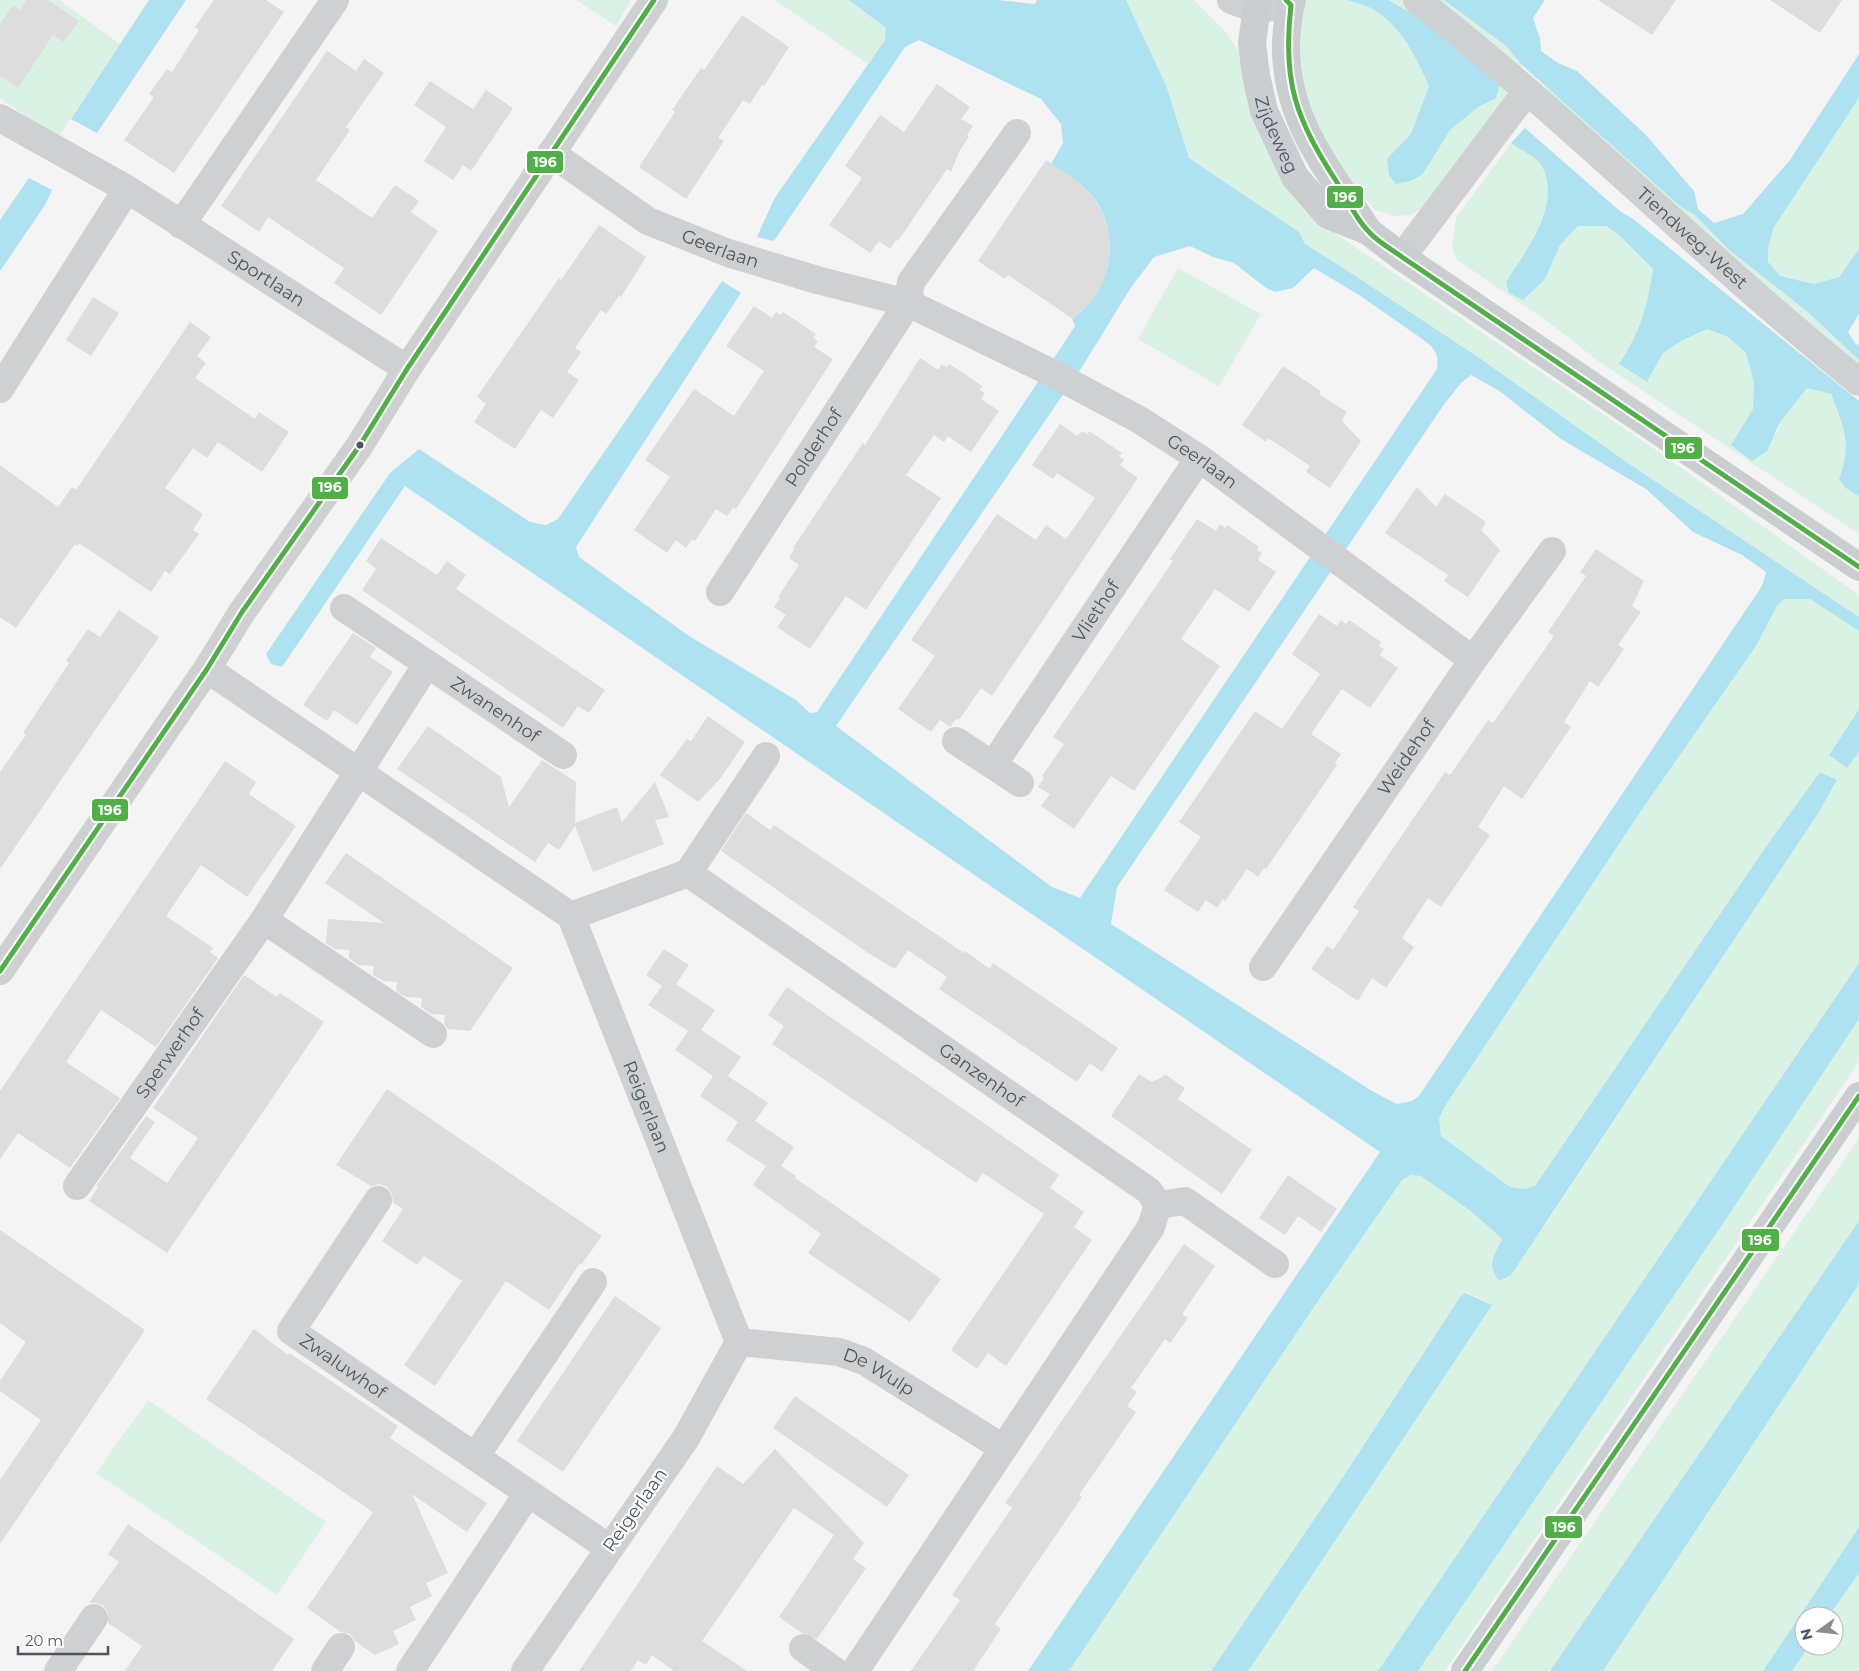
<svg xmlns="http://www.w3.org/2000/svg" width="1859" height="1671" viewBox="0 0 1859 1671" font-family="Montserrat,sans-serif">
<rect width="100%" height="100%" fill="#f4f4f4"/>
<g fill="#d9f2e3">
<polygon points="0,0 59,0 120,44 57,139 0,98"/>
<polygon points="576,0 631,0 616,26"/>
<polygon points="775,0 849,0 886,28 885,40 868,64"/>
<polygon points="1126,0 1194,0 1226,32 1242,56 1303,204 1336,234 1656,450 1859,595 1859,617 1625,461 1481,359 1348,271 1305,244 1299,232 1189,158 1166,85"/>
<polygon points="1302,0 1404,0 1509,90 1505,99 1432,201 1411,215 1396,216 1375,210 1350,180 1320,136 1305,98 1298,65"/>
<polygon points="1429,0 1444,0 1505,45 1523,66 1516,69"/>
<polygon points="1546,85 1681,207 1695,215 1728,249 1809,313 1859,360 1859,372 1544,93"/>
<polygon points="1859,98 1859,249 1839,277 1814,284 1780,276 1768,262 1768,248 1774,227"/>
<path d="M1511,143C1519,149 1537,157 1542,166C1562,206 1526,250 1506,282L1553,259L1560,245L1578,226H1605L1619,235L1653,269C1647,307 1642,331 1619,364L1647,382L1663,353L1683,340L1707,329L1728,337L1746,353L1754,383L1753,409L1732,445L1777,434L1779,424L1807,388L1831,394C1843,429 1852,443 1839,479L1859,496V534L1598,361L1551,324L1456,259L1452,247L1456,218Z"/>
<polygon points="1178,268 1261,314 1219,386 1138,339"/>
<polygon points="1784,599 1811,599 1859,631 1859,709 1829,754 1847,768 1859,752 1859,963 1378,1671 1248,1671 1492,1305 1471,1294 1465,1293 1460,1297 1345,1474 1211,1671 1069,1671 1318,1301 1402,1180 1411,1175 1421,1176 1472,1212 1502,1239 1491,1262 1544,1227 1819,812 1837,781 1820,772 1765,848 1535,1186 1524,1189 1510,1187 1441,1136 1439,1119 1445,1106 1643,808 1756,646 1777,606"/>
<polygon points="1859,1019 1859,1062 1445,1671 1418,1671 1720,1228"/>
<polygon points="1859,1138 1859,1221 1550,1671 1492,1671"/>
<polygon points="1859,1284 1859,1527 1763,1671 1603,1671"/>
<polygon points="148,1400 326,1522 277,1595 96,1473"/>
<polygon points="1859,1573 1859,1671 1792,1671 1809,1646 1834,1646 1834,1616 1829,1616"/>
</g>
<g fill="#aee2f0" fill-rule="evenodd">
<polygon points="149,0 186,0 97,133 71,119"/>
<path d="M849,0H998L1035,4L1037,0H1126L1166,85L1189,158L1299,232L1305,244L1348,271L1481,359L1625,461L1859,617V631L1810,599H1784L1777,606L1756,646L1643,808L1445,1106L1439,1119L1441,1136L1510,1187L1524,1189L1535,1186L1765,848L1820,772L1837,780L1819,812L1511,1275L1499,1281C1486,1263 1494,1257 1502,1239L1472,1212L1421,1176L1411,1175L1402,1180L1318,1301L1069,1671H1028L1380,1152L405,486L282,667L271,664L266,654L390,473L419,449L530,522L546,525L558,519L722,281L741,293L576,547L579,557L689,636L796,700L810,713L817,712L1056,355L1075,326L1072,319C1112,291 1123,233 1091,194C1080,182 1065,173 1051,164L1063,143L1061,124L1041,99L919,40L905,47L774,241L757,237L774,199L885,40L886,28ZM1190,246L1213,257L1234,263L1266,288L1275,292L1293,288L1314,268L1359,295L1425,341C1436,349 1439,356 1437,369L1080,898L1052,887L836,726L1082,367L1130,289L1154,257ZM1471,375L1498,390L1561,439L1646,489L1693,532L1742,555L1766,572L1762,586L1419,1096L1412,1101L1397,1104L1372,1091L1111,924L1117,887L1445,403L1461,383Z"/>
<path d="M1348,0H1388L1418,17L1500,83L1496,98L1478,107L1450,130L1422,175L1410,181L1396,184L1389,175L1387,159L1411,134L1429,86C1416,57 1402,27 1374,10C1367,5 1356,3 1348,0Z"/>
<polygon points="1444,0 1545,0 1533,18 1540,39 1541,51 1558,63 1577,71 1645,134 1694,191 1698,209 1714,223 1743,214 1790,160 1859,54 1859,98 1774,227 1768,248 1768,262 1780,276 1814,284 1839,277 1859,249 1859,314 1848,332 1856,345 1859,344 1859,360 1809,313 1728,249 1695,215 1681,207 1523,66 1505,45"/>
<path d="M1525,128L1621,212L1632,218L1859,401V496L1846,488L1839,479C1852,444 1844,428 1831,394L1807,388L1779,424L1767,451L1752,461L1731,445L1753,409L1754,383L1746,353L1728,337L1707,329L1683,340L1663,353L1647,382L1619,364C1641,331 1647,307 1653,269L1619,235L1606,226H1578L1560,245L1545,279L1523,300L1509,293L1506,282C1526,250 1562,206 1542,166C1537,157 1519,149 1511,143Z"/>
<polygon points="29,178 52,190 45,205 0,271 0,220"/>
<polygon points="1859,709 1859,752 1847,768 1829,755"/>
<polygon points="1859,963 1859,1019 1720,1228 1418,1671 1378,1671"/>
<polygon points="1859,1221 1859,1284 1603,1671 1550,1671"/>
<polygon points="1465,1293 1492,1305 1253,1664 1248,1671 1211,1671 1345,1474 1460,1297"/>
<polygon points="1859,1527 1859,1573 1829,1616 1804,1616 1804,1646 1809,1646 1792,1671 1763,1671"/>
</g>
<g fill="#ddddde">
<polygon points="27,0 48,0 79,21 64,42 53,35 18,88 0,76 0,24 13,5 20,10"/>
<polygon points="214,0 266,0 284,12 174,173 124,140 154,97 149,94 167,69 172,72 199,30 195,27"/>
<polygon points="1598,0 1676,0 1652,35"/>
<polygon points="1770,0 1842,0 1820,33"/>
<polygon points="742,15 789,47 764,86 762,85 750,104 743,100 718,138 724,141 686,199 639,167 675,112 672,110 701,68 704,70"/>
<polygon points="327,51 356,71 364,59 384,73 346,127 350,130 316,180 372,218 395,185 419,201 411,212 438,231 381,315 334,283 344,268 268,217 259,232 221,206"/>
<polygon points="430,81 473,109 486,90 513,108 471,171 463,165 453,180 424,161 446,127 414,105"/>
<polygon points="937,84 970,107 961,119 973,126 967,135 969,137 960,150 951,172 947,169 898,241 896,240 890,249 879,241 870,253 829,225 862,178 845,166 880,115 904,132"/>
<polygon points="1046,160 1078,182 1092,195 1102,212 1109,232 1109,258 1104,280 1093,300 1073,319 1008,275 1005,279 978,261"/>
<polygon points="599,225 646,257 621,297 619,296 606,314 601,310 575,348 581,352 567,372 579,380 553,418 541,410 515,449 474,422 486,404 477,397 559,278 561,280"/>
<polygon points="93,297 119,313 91,356 66,340"/>
<polygon points="754,306 772,318 776,312 781,315 783,312 816,334 813,338 818,341 814,347 833,359 736,509 733,508 727,516 716,509 695,541 692,539 686,548 676,540 667,553 634,530 670,477 645,460 694,389 734,416 764,371 726,346"/>
<polygon points="190,322 211,337 197,356 206,363 195,378 255,419 259,412 289,432 262,472 218,442 207,458 193,448 165,488 203,514 193,530 199,534 170,574 165,571 151,592 79,543 77,546 75,544 16,628 0,617 0,465 58,507 72,487 76,490"/>
<polygon points="920,358 938,370 942,364 947,367 949,364 966,375 982,386 980,390 985,393 981,399 999,411 971,452 948,436 944,442 934,435 906,475 941,498 866,610 846,596 810,649 777,627 786,615 774,607 780,598 778,597 799,565 789,558 794,549 793,548 863,443 865,445"/>
<polygon points="1283,366 1321,391 1319,394 1347,412 1342,421 1361,441 1330,488 1306,472 1310,466 1268,438 1266,442 1242,425"/>
<polygon points="1060,424 1077,436 1082,431 1087,434 1089,431 1122,453 1119,456 1124,460 1120,465 1138,478 992,696 981,688 959,720 957,718 950,727 940,720 931,732 898,709 935,656 911,640 997,514 1036,540 1046,525 1066,539 1095,498 1057,473 1053,479 1032,465"/>
<polygon points="1417,487 1436,507 1445,494 1486,522 1481,530 1500,550 1468,597 1444,581 1448,575 1385,533"/>
<polygon points="1197,519 1216,531 1220,524 1225,528 1227,525 1259,547 1257,550 1262,553 1258,560 1276,572 1249,612 1215,589 1181,639 1220,666 1134,791 1111,776 1074,829 1041,806 1050,794 1038,787 1044,778 1042,776 1064,744 1053,737 1173,561 1170,559"/>
<polygon points="381,538 437,575 447,561 466,575 456,589 605,690 589,713 578,706 563,728 362,590 376,569 366,561"/>
<polygon points="1596,549 1644,581 1632,606 1641,612 1618,645 1624,649 1598,687 1590,681 1564,722 1571,727 1522,799 1504,786 1478,827 1490,835 1441,907 1428,898 1402,938 1414,947 1386,988 1372,978 1358,1001 1311,969 1327,946 1333,950 1359,911 1353,907 1445,772 1450,775 1488,720 1493,723 1554,636 1548,632 1586,576 1580,572"/>
<polygon points="119,610 159,637 0,869 0,772 26,735 23,733 69,663 66,661 88,629 100,637"/>
<polygon points="1319,614 1337,626 1341,620 1346,624 1349,620 1381,642 1379,646 1384,649 1380,655 1398,668 1370,708 1342,689 1311,734 1341,754 1335,763 1337,765 1266,869 1264,868 1258,877 1247,869 1225,901 1223,899 1217,908 1206,900 1198,912 1164,890 1201,837 1179,822 1255,711 1282,729 1320,674 1292,654"/>
<polygon points="353,633 376,648 370,657 393,672 357,725 334,710 327,721 303,705"/>
<polygon points="708,716 745,742 720,779 698,802 660,775 687,739 691,741"/>
<polygon points="428,726 501,777 509,807 542,760 576,782 575,823 617,807 622,822 655,782 669,817 655,820 664,844 593,872 575,826 559,850 548,843 535,862 397,769"/>
<polygon points="225,761 256,782 249,794 296,826 247,897 201,865 166,916 213,948 210,952 218,958 156,1047 101,1010 66,1062 120,1098 70,1168 18,1133 0,1159 0,1091"/>
<polygon points="746,813 770,830 774,825 964,953 965,951 990,969 993,963 1118,1048 1102,1072 1090,1063 1077,1082 939,989 947,977 908,950 895,969 868,953 721,851"/>
<polygon points="346,853 513,968 470,1031 448,1029 444,1024 445,1015 431,1014 421,1007 422,998 406,997 396,991 397,982 383,981 373,975 374,966 358,965 349,958 349,950 334,949 326,943 328,919 384,923 325,883"/>
<polygon points="664,949 689,965 676,984 715,1010 701,1030 741,1057 728,1076 768,1103 755,1121 794,1147 781,1166 796,1176 795,1178 941,1279 910,1322 808,1253 821,1234 753,1185 766,1166 726,1140 738,1122 700,1096 713,1076 675,1050 688,1031 648,1005 662,986 646,975"/>
<polygon points="244,975 277,997 280,993 324,1022 167,1253 89,1201 98,1187 96,1186 146,1116 155,1122 130,1158 167,1183 198,1138 153,1108"/>
<polygon points="787,987 1059,1175 1050,1188 1084,1212 1074,1227 1092,1240 1006,1366 988,1353 977,1369 951,1350 1044,1214 983,1173 976,1183 772,1044 784,1026 768,1015"/>
<polygon points="1139,1074 1152,1082 1166,1075 1185,1088 1178,1099 1252,1150 1222,1194 1111,1116"/>
<polygon points="387,1089 602,1236 581,1265 580,1263 549,1310 506,1281 435,1386 404,1365 462,1281 424,1256 417,1265 382,1241 403,1209 393,1203 392,1194 387,1187 379,1184 371,1186 336,1165"/>
<polygon points="1288,1175 1337,1209 1321,1232 1298,1216 1285,1235 1259,1218"/>
<polygon points="0,1230 145,1330 0,1544 0,1480 41,1420 0,1391 0,1381 26,1342 0,1323"/>
<polygon points="1184,1244 1215,1266 1182,1314 1188,1318 1170,1343 1165,1339 1131,1388 1137,1392 1127,1406 1136,1412 1079,1495 1082,1497 995,1624 1001,1629 973,1671 911,1671 960,1600 952,1595 1012,1508 1005,1503"/>
<polygon points="615,1296 661,1328 563,1472 517,1441"/>
<polygon points="254,1329 288,1355 289,1353 398,1426 390,1438 487,1503 467,1532 412,1494 448,1573 426,1583 432,1596 410,1607 416,1620 393,1631 399,1644 375,1655 355,1641 350,1634 341,1632 307,1608 373,1512 206,1399"/>
<polygon points="795,1396 909,1475 887,1507 773,1428"/>
<polygon points="775,1449 864,1543 853,1559 866,1568 817,1639 802,1633 779,1617 834,1535 794,1508 702,1641 747,1671 674,1671 652,1655 646,1665 638,1660 631,1671 579,1671 717,1466 743,1484"/>
<polygon points="128,1524 294,1639 272,1671 125,1671 142,1646 108,1623 108,1612 103,1605 96,1603 89,1603 119,1562 108,1554"/>
</g>
<g fill="none" stroke-linecap="round" stroke-linejoin="round">
<g stroke="#ced0d2" stroke-width="28">
<polyline points="1231,0 1256,9 1291,5"/>
<path id="s1" d="M1417,0C1571,120 1707,260 1859,382"/>
<path id="s2" d="M0,118L127,189L407,369"/>
<path id="s3" d="M551,153L648,221L728,253L817,280L908,303L1046,370L1138,419L1199,458L1473,660"/>
<polyline points="181,225 335,0"/>
<polyline points="1402,257 1527,91"/>
<polyline points="0,389 127,189"/>
<path id="s4" d="M720,592L908,303L911,282L1017,133"/>
<path id="s5" d="M344,608L563,755"/>
<path id="s6" d="M207,669L571,916L739,1342L686,1438L525,1671"/>
<polyline points="956,741 1020,783"/>
<path id="s7" d="M993,765L1199,458"/>
<polyline points="688,873 766,756"/>
<path id="s8" d="M571,916L688,873L1149,1191L1158,1205L1185,1201L1275,1264"/>
<polyline points="264,920 433,1034"/>
<path id="s9" d="M1263,967L1473,660L1552,551"/>
<polyline points="0,971 207,669 242,612 360,445 407,369 654,0"/>
<path id="s10" d="M77,1186L264,920L427,664"/>
<path id="s11" d="M378,1200L291,1331L609,1548"/>
<path id="s12" d="M739,1342L839,1352L864,1361L1003,1448"/>
<polyline points="475,1457 593,1282"/>
<polyline points="803,1648 835,1671"/>
<polyline points="58,1671 94,1618"/>
<polyline points="325,1671 341,1647"/>
<polyline points="410,1671 528,1493"/>
<polyline points="855,1671 1151,1227 1158,1205"/>
</g>
<g stroke="#caced1" stroke-width="28">
<path id="s13" d="M1258,0L1252,43L1256,75L1264,111L1295,177L1328,215L1368,231L1402,257L1859,567"/>
<path d="M1292,0C1288,13 1287,28 1286,41C1284,120 1328,168 1368,231"/>
<polyline points="1465,1671 1859,1096"/>
</g>
<g stroke="#fff" stroke-width="9">
<g id="bus-1">
<path d="M1286,0L1291,5C1282,83 1296,119 1338,184C1348,200 1355,218 1369,232C1378,242 1391,249 1402,257L1859,567"/>
<polyline points="0,971 207,669 242,612 360,445 407,369 654,0"/>
<polyline points="1465,1671 1859,1096"/>
</g>
</g>
<use href="#bus-1" stroke="#50af46" stroke-width="5"/>
</g>
<circle fill="#4a5661" stroke="#fff" stroke-width="2" cx="360" cy="445" r="4.5"/>
<g text-anchor="middle" stroke-width="4.5" stroke-linejoin="round" paint-order="stroke">
<g font-size="18" fill="#4a5661" stroke="#fff">
<text dy="6" stroke="none"><textPath href="#s13" startOffset="139">Zijdeweg</textPath></text>
<text dy="6" stroke="none"><textPath href="#s1" startOffset="364">Tiendweg-West</textPath></text>
<text dy="6" stroke="none"><textPath href="#s3" startOffset="196">Geerlaan</textPath></text>
<text dy="6" stroke="none"><textPath href="#s2" startOffset="311">Sportlaan</textPath></text>
<text dy="6" stroke="none"><textPath href="#s4" startOffset="172">Polderhof</textPath></text>
<text dy="6" stroke="none"><textPath href="#s3" startOffset="726">Geerlaan</textPath></text>
<text dy="6" stroke="none"><textPath href="#s7" startOffset="185">Vliethof</textPath></text>
<text dy="6" stroke="none"><textPath href="#s5" startOffset="182">Zwanenhof</textPath></text>
<text dy="6" stroke="none"><textPath href="#s9" startOffset="254">Weidehof</textPath></text>
<text dy="6" stroke="none"><textPath href="#s10" startOffset="162">Sperwerhof</textPath></text>
<text dy="6" stroke="none"><textPath href="#s8" startOffset="481">Ganzenhof</textPath></text>
<text dy="6" stroke="none"><textPath href="#s6" startOffset="645">Reigerlaan</textPath></text>
<text dy="6" stroke="none"><textPath href="#s11" startOffset="220">Zwaluwhof</textPath></text>
<text dy="6" stroke="none"><textPath href="#s12" startOffset="145">De Wulp</textPath></text>
<text transform="translate(635 1510) rotate(-55)" y="6">Reigerlaan</text>
</g>
</g>
<g stroke="#fff" stroke-width="2">
<rect x="526" y="150" width="38" height="24" rx="5" fill="#50af46"/>
<rect x="1326" y="185" width="38" height="24" rx="5" fill="#50af46"/>
<rect x="1664" y="436" width="39" height="24" rx="5" fill="#50af46"/>
<rect x="311" y="476" width="38" height="24" rx="5" fill="#50af46"/>
<rect x="91" y="798" width="38" height="24" rx="5" fill="#50af46"/>
<rect x="1741" y="1228" width="39" height="24" rx="5" fill="#50af46"/>
<rect x="1544" y="1515" width="39" height="24" rx="5" fill="#50af46"/>
</g>
<g font-size="14" text-anchor="middle" font-weight="bold" fill="#fff">
<text x="545" y="167">196</text>
<text x="1345" y="202">196</text>
<text x="1683" y="453">196</text>
<text x="330" y="492">196</text>
<text x="110" y="815">196</text>
<text x="1760" y="1245">196</text>
<text x="1564" y="1532">196</text>
</g>
<g transform="translate(1819 1631) rotate(255)"><circle r="24" fill="#ffffff" stroke="#b7bbc0"/>
<path d="M0-4L9 19L0 12L-9 19Z" fill="#868d94"/>
<text y="-8" font-size="14" font-weight="bold" text-anchor="middle" fill="#4a5661">N</text>
</g>
<path d="M18 1646v8h90v-8" fill="none" stroke="#4a5661" stroke-width="2.5"/>
<text x="25" y="1646" font-size="15" fill="#4a5661" stroke="#ffffff" stroke-width="4" paint-order="stroke">20 m</text>
</svg>
